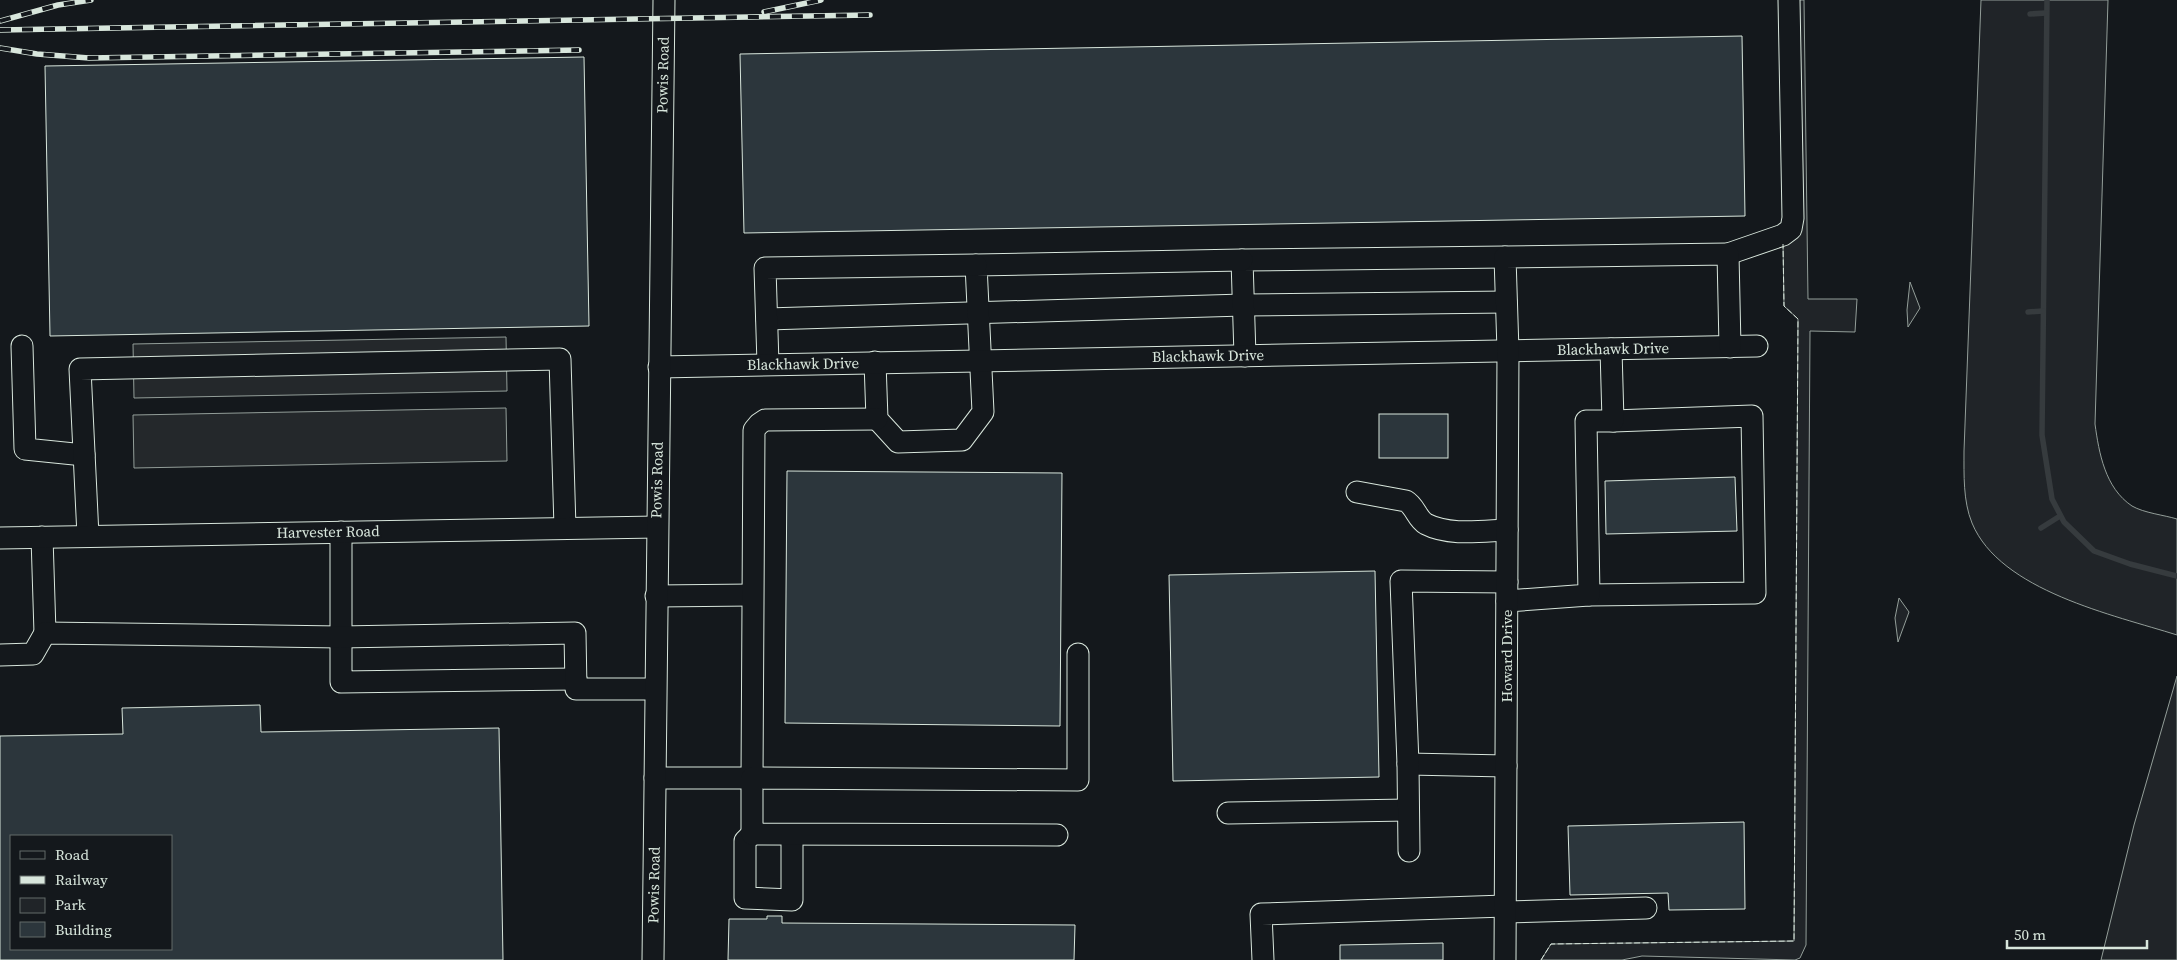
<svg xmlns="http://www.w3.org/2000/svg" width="2177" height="960" viewBox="0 0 2177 960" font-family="'Source Serif 4',serif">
<rect width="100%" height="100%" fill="#14181c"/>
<g fill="#202428" stroke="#939e99">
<polygon points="1796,0 1804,0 1808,299 1857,299 1855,332 1810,331 1806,945 1800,958 1795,960 1642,956 1622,960 1541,960 1551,944 1794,941 1798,319 1784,306 1783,243"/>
<path d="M1981,0H2108L2095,424C2099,453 2105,488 2132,506C2144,513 2164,515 2177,519V635C2114,615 2000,591 1972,523C1963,501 1964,475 1964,451Z"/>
<polygon points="1910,282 1920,308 1908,327 1907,310"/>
<polygon points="1899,598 1909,612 1898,642 1895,618"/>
<polygon points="2177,676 2177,960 2101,960 2134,825"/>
</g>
<g fill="#24282b" stroke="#939e99">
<polygon points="506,337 507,391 134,398 133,344"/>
<polygon points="506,408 507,461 134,468 133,415"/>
</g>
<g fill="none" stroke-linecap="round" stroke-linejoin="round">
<g stroke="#363b3e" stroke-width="5.5">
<polyline points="2047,0 2042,435 2052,499 2064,522 2094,551 2130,564 2177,576"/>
<polyline points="2030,14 2046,13"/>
<polyline points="2028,312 2043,311"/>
<polyline points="2041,528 2060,516"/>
</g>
</g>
<g fill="#2c363c" stroke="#d8e6dc" fill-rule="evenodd">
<polygon points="1742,36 1745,216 744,233 740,54"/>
<polygon points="584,57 589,326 50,336 45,66"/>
<rect x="1379" y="414" width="69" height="44"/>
<polygon points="787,471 1062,473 1060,726 785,723"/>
<polygon points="1735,477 1737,531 1606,534 1605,481"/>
<polygon points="1375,571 1379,777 1173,781 1169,575"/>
<path d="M260,705L261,732L499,728L503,960H0V736L123,734L122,708ZM11,836H171V949H11Z"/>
<polygon points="1744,822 1745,909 1669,910 1668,893 1570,895 1568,826"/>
<polygon points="767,916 782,916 782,923 1075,925 1074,960 728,960 729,919 767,919"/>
<polygon points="1443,943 1443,960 1340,960 1340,945"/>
</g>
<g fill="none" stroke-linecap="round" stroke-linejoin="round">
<g stroke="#d8e6dc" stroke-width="23">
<g id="minor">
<polyline points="1728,254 1783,235 1791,229 1793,218 1789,0"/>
<polyline points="767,319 1243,305 1506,302"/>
<polyline points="22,346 25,449 84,455"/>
<polyline points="1245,356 1242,260 1505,257"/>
<polyline points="875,362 877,419 898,442 962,440 983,412 976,265 1242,260"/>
<polyline points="768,364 765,268 976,265"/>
<polyline points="659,367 1757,346"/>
<path d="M1357,492L1406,501C1415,506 1417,519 1426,524C1449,536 1482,531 1507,530"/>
<polyline points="341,532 341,682 576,679"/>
<polyline points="88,536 80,369 560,359 565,528"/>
<polyline points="42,537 45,633"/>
<polyline points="0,538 657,527"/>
<polyline points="1589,595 1755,593 1752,416 1613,421"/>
<polyline points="656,596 752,595"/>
<polyline points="1507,601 1589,595 1586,421 1613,421 1611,349"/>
<polyline points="0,655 33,654 45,633 340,637 575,633 576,689 655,689"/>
<polyline points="1408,764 1506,766"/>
<polyline points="655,778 752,778 754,430 759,424 765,420 877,419"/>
<polyline points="1228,813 1408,810"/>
<polyline points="752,834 745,841 745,898 792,900 792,835"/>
<polyline points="1057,835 752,834 752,778 1078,780 1078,654"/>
<polyline points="1409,851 1408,764 1401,581 1507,582"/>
<polyline points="1505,912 1646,908"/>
<polyline points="653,960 664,0"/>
<polyline points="1263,960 1261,914 1505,906"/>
<polyline points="1505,960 1508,351 1505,257 1728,254 1730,347"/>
</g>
</g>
<use href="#minor" stroke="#14181c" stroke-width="21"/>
<g stroke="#d8e6dc" stroke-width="5.5">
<g id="rail">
<polyline points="764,12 821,0"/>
<polyline points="0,21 58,5 91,0"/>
<polyline points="0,30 870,15"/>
<polyline points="0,48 37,54 89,58 579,50"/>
</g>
</g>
<use href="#rail" stroke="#14181c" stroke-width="4" stroke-dasharray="11" stroke-linecap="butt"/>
<polyline stroke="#d8e6dc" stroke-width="1" stroke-dasharray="6 2.5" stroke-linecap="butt" points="1541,960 1551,944 1794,941 1798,319 1784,306 1783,244"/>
</g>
<g text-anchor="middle" stroke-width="4" stroke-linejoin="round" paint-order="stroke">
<g font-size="15" fill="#d8e6dc" stroke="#14181c">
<text transform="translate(663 75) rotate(-89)" y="5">Powis Road</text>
<text transform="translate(1613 349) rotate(-1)" y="5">Blackhawk Drive</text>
<text transform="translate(1208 356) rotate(-1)" y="5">Blackhawk Drive</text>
<text transform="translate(803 364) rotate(-1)" y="5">Blackhawk Drive</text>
<text transform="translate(657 480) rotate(-89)" y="5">Powis Road</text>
<text transform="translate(328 532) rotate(-1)" y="5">Harvester Road</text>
<text transform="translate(1507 656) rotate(-90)" y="5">Howard Drive</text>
<text transform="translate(654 885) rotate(-89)" y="5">Powis Road</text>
</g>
</g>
<rect x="10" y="835" width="162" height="115" fill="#14181c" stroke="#626a69"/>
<rect x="20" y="851" width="25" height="8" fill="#14181c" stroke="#626a69"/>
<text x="55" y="860" font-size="15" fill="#d8e6dc">Road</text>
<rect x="20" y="876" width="25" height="8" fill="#d8e6dc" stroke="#626a69"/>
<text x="55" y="885" font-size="15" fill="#d8e6dc">Railway</text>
<rect x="20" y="898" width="25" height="15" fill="#202428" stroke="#626a69"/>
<text x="55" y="910" font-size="15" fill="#d8e6dc">Park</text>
<rect x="20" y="922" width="25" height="15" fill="#2c363c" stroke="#626a69"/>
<text x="55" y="935" font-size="15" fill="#d8e6dc">Building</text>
<path d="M2007 940v8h140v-8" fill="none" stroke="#d8e6dc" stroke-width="2.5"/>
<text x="2014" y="940" font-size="15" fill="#d8e6dc" stroke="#14181c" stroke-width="4" paint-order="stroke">50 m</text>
</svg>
